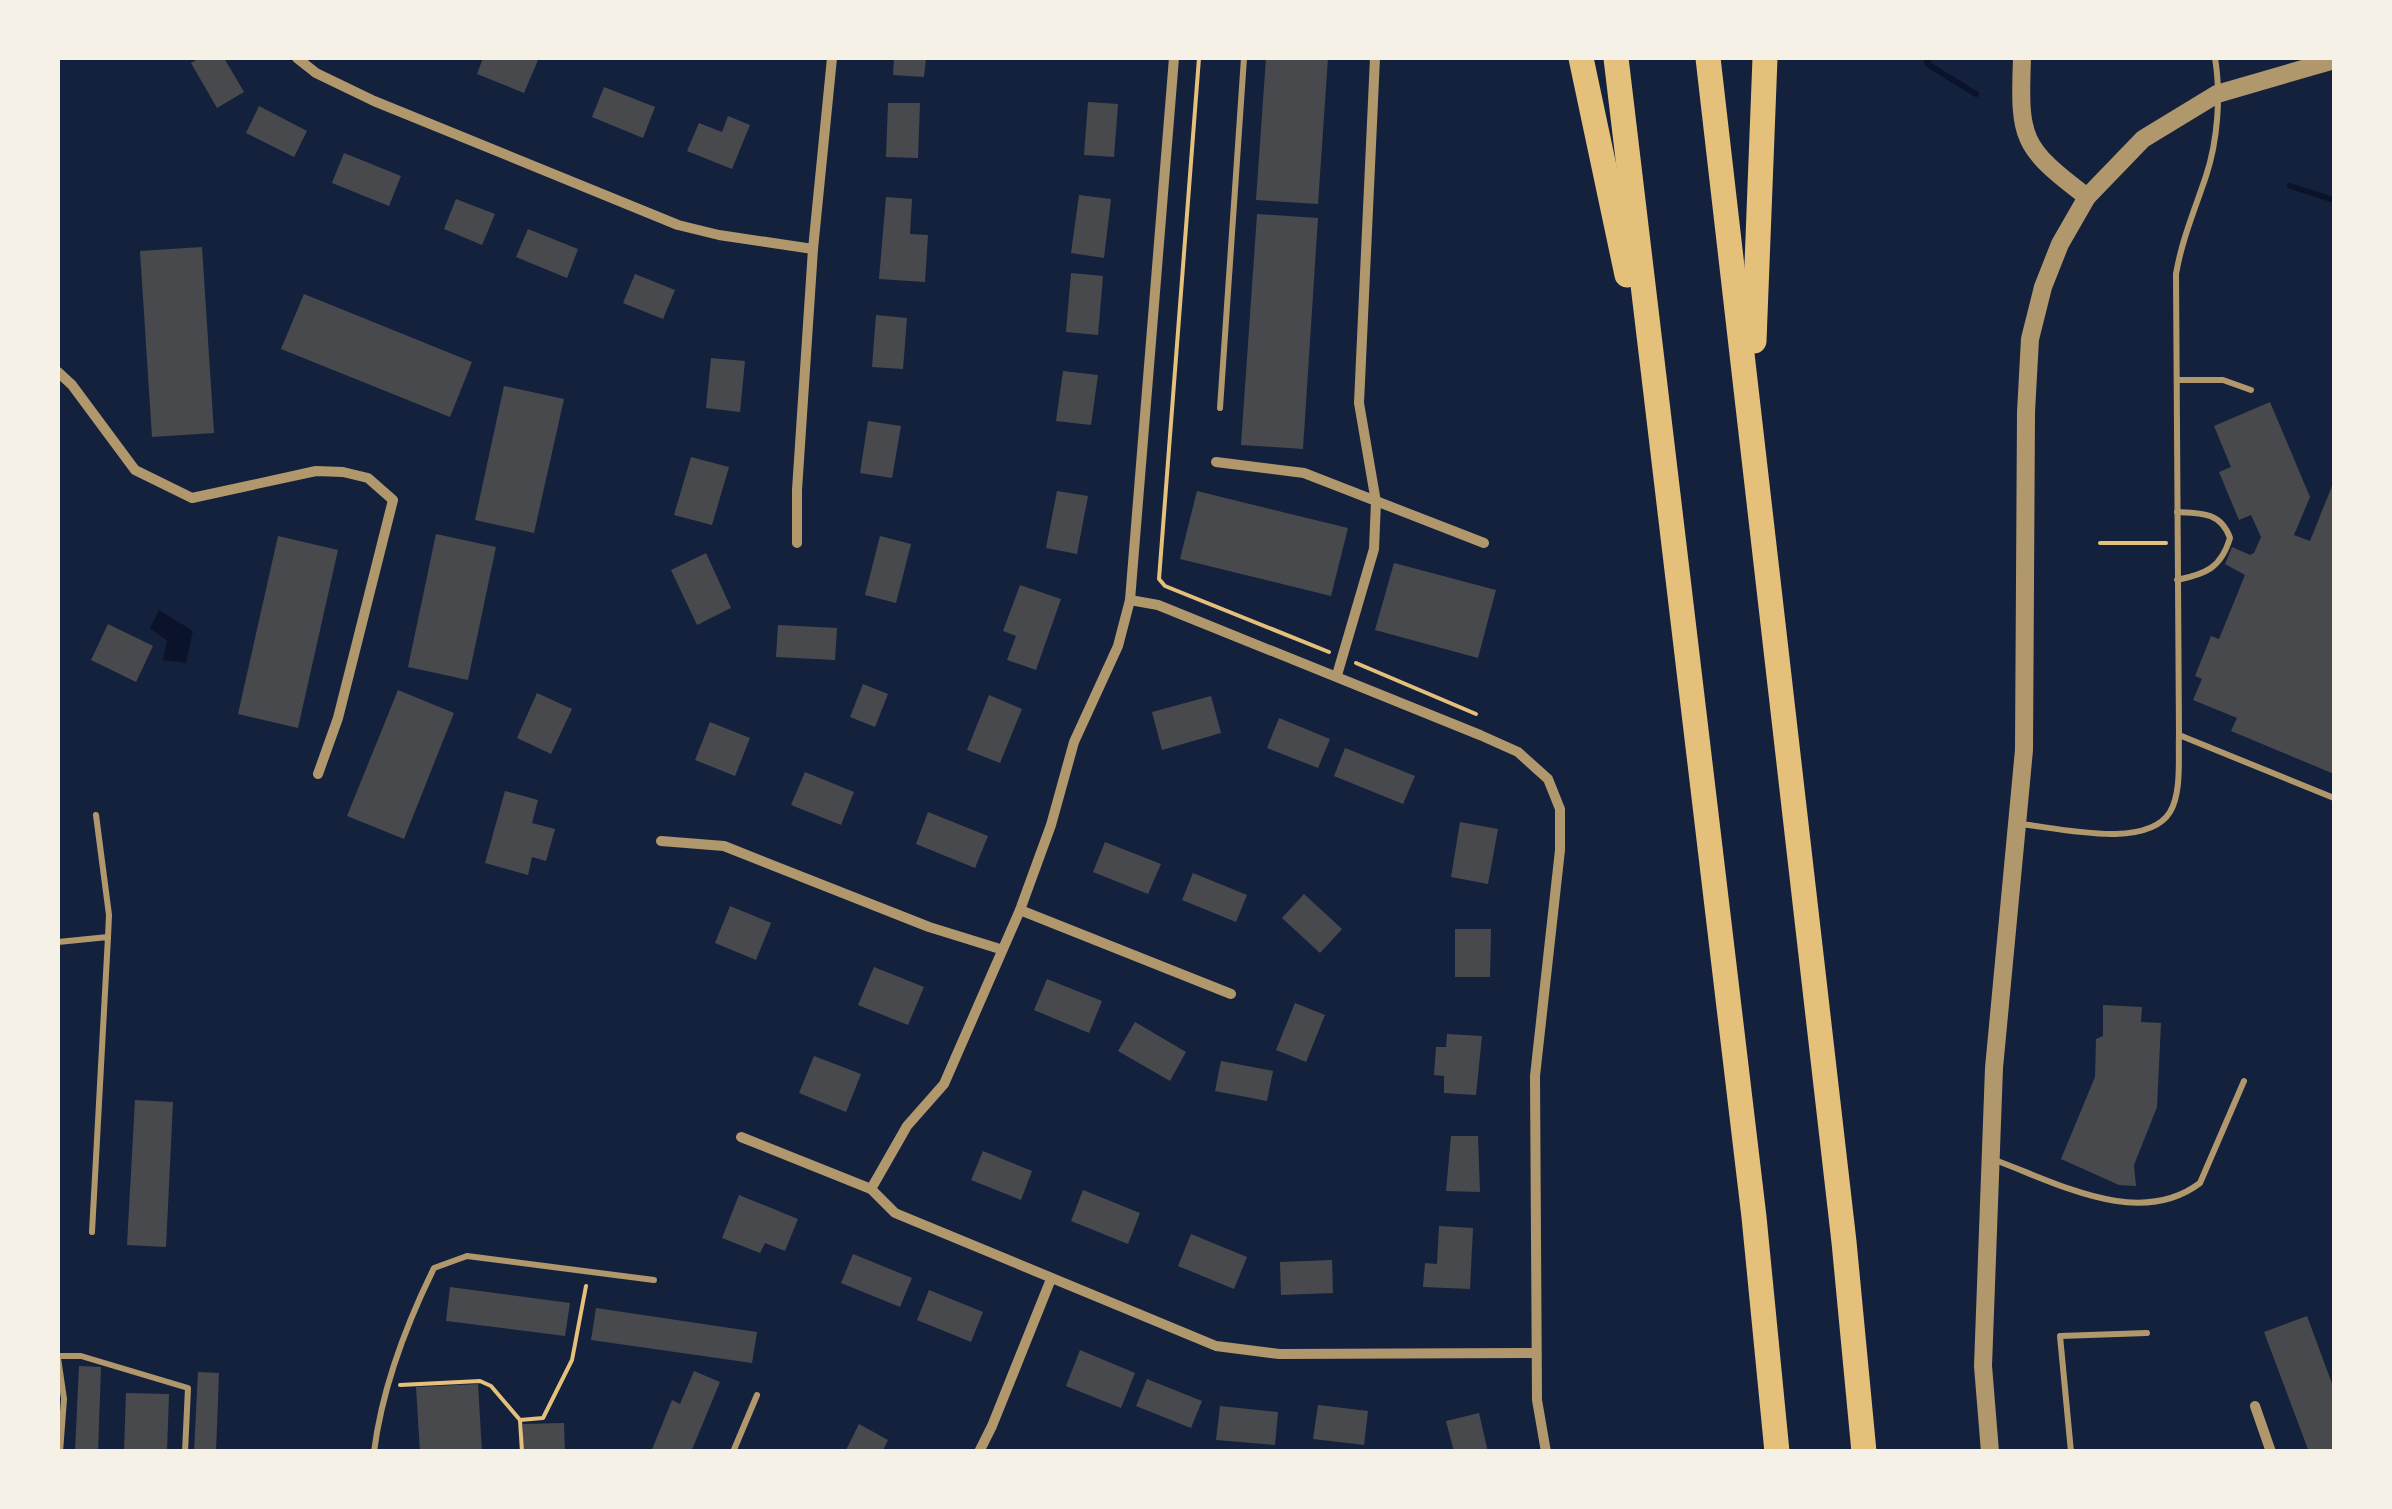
<svg xmlns="http://www.w3.org/2000/svg" width="2392" height="1509" viewBox="0 0 2392 1509" font-family="Rubik,sans-serif">
<rect width="100%" height="100%" fill="#14213d"/>
<polygon fill="#0b132b" points="159,610 193,631 186,663 163,660 167,641 150,628"/>
<g fill="none" stroke-linecap="round" stroke-linejoin="round">
<g stroke="#0b132b" stroke-width="6">
<polyline points="1926,58 1929,65 1976,94"/>
<polyline points="2290,186 2334,200"/>
</g>
</g>
<g fill="#48494c">
<polygon points="200,58 224,58 244,92 217,108 191,63"/>
<polygon points="483,58 532,58 538,60 524,93 477,74"/>
<polygon points="894,58 926,58 924,77 893,75"/>
<polygon points="1266,58 1328,58 1318,204 1256,200"/>
<polygon points="604,87 655,107 643,138 592,117"/>
<polygon points="1088,102 1118,104 1114,157 1084,155"/>
<polygon points="888,103 920,103 918,158 886,157"/>
<polygon points="259,106 307,131 294,157 246,133"/>
<polygon points="728,116 750,125 732,169 687,151 699,123 722,132"/>
<polygon points="344,153 401,176 389,206 332,183"/>
<polygon points="1079,195 1111,199 1104,258 1071,253"/>
<polygon points="886,197 912,199 910,234 928,235 925,282 879,279"/>
<polygon points="456,199 495,214 482,245 444,229"/>
<polygon points="1257,214 1318,218 1303,449 1241,445"/>
<polygon points="528,229 578,249 567,278 516,257"/>
<polygon points="202,247 214,433 152,437 140,251"/>
<polygon points="1071,273 1103,276 1098,335 1066,332"/>
<polygon points="635,274 675,290 663,319 623,303"/>
<polygon points="304,294 472,362 450,417 281,349"/>
<polygon points="876,315 907,318 903,369 872,367"/>
<polygon points="711,358 745,361 740,412 706,408"/>
<polygon points="1063,371 1098,375 1091,425 1056,421"/>
<polygon points="504,386 564,399 534,533 475,520"/>
<polygon points="2270,402 2310,497 2294,535 2310,541 2334,481 2334,774 2231,731 2237,718 2193,700 2202,679 2195,676 2211,636 2219,639 2245,575 2225,564 2232,547 2250,555 2254,553 2261,537 2251,515 2239,520 2219,472 2231,467 2214,426"/>
<polygon points="868,421 901,426 892,478 860,473"/>
<polygon points="691,457 729,467 712,525 674,515"/>
<polygon points="1057,491 1088,496 1077,554 1046,548"/>
<polygon points="1197,491 1348,528 1331,596 1180,559"/>
<polygon points="436,534 496,547 468,680 408,667"/>
<polygon points="278,536 338,550 298,728 238,714"/>
<polygon points="880,536 911,544 896,603 865,595"/>
<polygon points="706,553 731,608 697,625 671,570"/>
<polygon points="1394,563 1496,590 1478,658 1375,630"/>
<polygon points="1020,585 1061,599 1036,670 1007,660 1016,636 1003,631"/>
<polygon points="108,624 153,646 136,682 91,660"/>
<polygon points="778,625 837,628 835,660 776,657"/>
<polygon points="863,684 888,694 875,727 850,717"/>
<polygon points="398,690 454,713 404,839 347,816"/>
<polygon points="537,693 572,709 551,754 517,738"/>
<polygon points="989,695 1022,709 1000,763 967,750"/>
<polygon points="1211,696 1221,733 1162,750 1152,712"/>
<polygon points="1279,718 1330,739 1318,768 1267,748"/>
<polygon points="710,722 750,738 735,776 695,760"/>
<polygon points="1345,748 1415,776 1403,804 1334,776"/>
<polygon points="805,772 854,792 841,825 791,805"/>
<polygon points="505,791 538,800 532,823 555,829 546,861 532,857 528,875 485,863"/>
<polygon points="928,812 988,836 975,868 916,844"/>
<polygon points="1460,822 1498,829 1488,884 1451,877"/>
<polygon points="1105,842 1161,864 1148,894 1093,872"/>
<polygon points="1193,873 1247,895 1236,922 1182,900"/>
<polygon points="1304,894 1342,929 1320,953 1282,918"/>
<polygon points="730,906 771,923 756,960 715,943"/>
<polygon points="1455,929 1491,929 1490,977 1455,977"/>
<polygon points="874,967 924,987 908,1025 858,1005"/>
<polygon points="1047,979 1102,1001 1089,1033 1034,1010"/>
<polygon points="1295,1003 1325,1015 1306,1062 1276,1050"/>
<polygon points="2103,1005 2142,1007 2141,1022 2161,1023 2157,1107 2134,1165 2136,1186 2119,1185 2061,1159 2095,1077 2096,1039 2103,1036"/>
<polygon points="1135,1022 1186,1052 1170,1081 1118,1051"/>
<polygon points="1447,1034 1482,1036 1476,1095 1444,1093 1444,1076 1434,1075 1436,1047 1446,1047"/>
<polygon points="814,1056 861,1074 846,1112 799,1093"/>
<polygon points="1221,1061 1273,1071 1267,1101 1215,1091"/>
<polygon points="135,1100 173,1102 166,1247 127,1245"/>
<polygon points="1451,1136 1478,1136 1480,1192 1446,1191"/>
<polygon points="983,1151 1032,1171 1021,1200 971,1180"/>
<polygon points="1083,1190 1140,1213 1128,1244 1071,1221"/>
<polygon points="739,1195 798,1219 785,1251 765,1243 760,1253 722,1238"/>
<polygon points="1439,1226 1473,1228 1470,1289 1423,1287 1425,1263 1437,1264"/>
<polygon points="1191,1234 1247,1257 1234,1289 1178,1266"/>
<polygon points="853,1254 912,1278 900,1307 841,1283"/>
<polygon points="1332,1260 1333,1293 1281,1295 1280,1262"/>
<polygon points="450,1287 570,1303 565,1336 446,1321"/>
<polygon points="929,1290 983,1312 971,1342 917,1320"/>
<polygon points="596,1308 757,1332 752,1363 591,1340"/>
<polygon points="2307,1316 2334,1389 2334,1452 2309,1452 2264,1332"/>
<polygon points="1080,1350 1135,1373 1121,1408 1066,1386"/>
<polygon points="79,1366 101,1367 98,1452 75,1452"/>
<polygon points="694,1371 720,1382 691,1452 651,1452 672,1400 680,1404"/>
<polygon points="198,1372 219,1373 216,1452 194,1452"/>
<polygon points="1147,1379 1202,1401 1191,1428 1136,1406"/>
<polygon points="478,1384 482,1452 420,1452 416,1387"/>
<polygon points="126,1393 169,1394 167,1452 124,1452"/>
<polygon points="1318,1405 1368,1411 1364,1445 1313,1439"/>
<polygon points="1220,1406 1278,1412 1275,1445 1216,1440"/>
<polygon points="1479,1413 1488,1452 1454,1452 1446,1421"/>
<polygon points="564,1423 565,1452 523,1452 523,1424"/>
<polygon points="859,1424 888,1440 882,1452 845,1452"/>
</g>
<g fill="none" stroke-linecap="round" stroke-linejoin="round">
<g stroke="#e5c07b" stroke-width="4">
<polyline points="1199,58 1159,579 1165,586 1329,652"/>
<polyline points="2100,543 2166,543"/>
<polyline points="1356,663 1476,714"/>
<polyline points="400,1385 480,1381 491,1386 520,1420 543,1418 572,1360 586,1286"/>
<polyline points="520,1420 522,1452"/>
</g>
<g stroke="#b1986c" stroke-width="6">
<polyline points="2177,380 2223,380 2251,390"/>
<polyline points="1220,408 1244,58"/>
<path d="M2177,512C2201,513 2221,512 2230,538C2221,568 2206,574 2177,580"/>
<polyline points="2179,735 2334,798"/>
<polyline points="96,815 109,915 108,937"/>
<path d="M2021,824C2058,828 2147,850 2170,812C2182,792 2178,757 2179,735L2176,274C2182,239 2195,209 2206,176C2218,140 2221,94 2215,58"/>
<polyline points="58,942 108,937 92,1232"/>
<path d="M1992,1159C2054,1181 2138,1230 2200,1183L2244,1081"/>
<polyline points="58,1356 81,1356 188,1388 185,1452"/>
<polyline points="58,1358 64,1399 60,1452"/>
<path d="M374,1452C382,1388 406,1325 434,1268L467,1256L654,1280"/>
<polyline points="733,1452 757,1395"/>
<polyline points="2071,1452 2060,1336 2147,1333"/>
</g>
<g stroke="#b1986c" stroke-width="10">
<polyline points="297,58 316,73 374,101 678,225 719,235 813,249"/>
<polyline points="58,372 72,385 135,470 192,498 316,471 343,472 368,478 393,500 338,718 318,774"/>
<polyline points="1216,462 1304,473 1484,543"/>
<polyline points="797,543 797,490 813,249 832,58"/>
<polyline points="1130,600 1158,605 1480,735 1518,752 1548,779 1560,809 1560,850 1535,1076 1537,1400 1546,1452"/>
<polyline points="1337,675 1374,549 1376,502 1359,403 1375,58"/>
<polyline points="661,841 724,846 929,927 1000,949"/>
<polyline points="1020,910 1231,994"/>
<polyline points="741,1137 871,1189 895,1213 1216,1346 1279,1354 1536,1353"/>
<polyline points="871,1189 907,1126 944,1084 1020,910 1051,825 1074,742 1118,646 1130,600 1174,58"/>
<polyline points="2255,1406 2271,1452"/>
<polyline points="979,1452 992,1426 1051,1279"/>
</g>
<g stroke="#b1986c" stroke-width="18">
<path d="M2022,58C2019,139 2021,147 2087,197"/>
<polyline points="1990,1452 1983,1366 1994,1068 2024,750 2026,412 2030,339 2043,287 2060,244 2087,197 2143,139 2217,94 2334,60"/>
</g>
<g stroke="#e5c07b" stroke-width="25">
<polyline points="1581,58 1627,275"/>
<polyline points="1616,58 1754,1217 1777,1452"/>
<polyline points="1708,58 1844,1242 1864,1452"/>
<polyline points="1754,341 1765,58"/>
</g>
</g>
<rect width="2392" height="1509" fill="none" stroke="#f6f1e7" stroke-width="120"/>
</svg>
